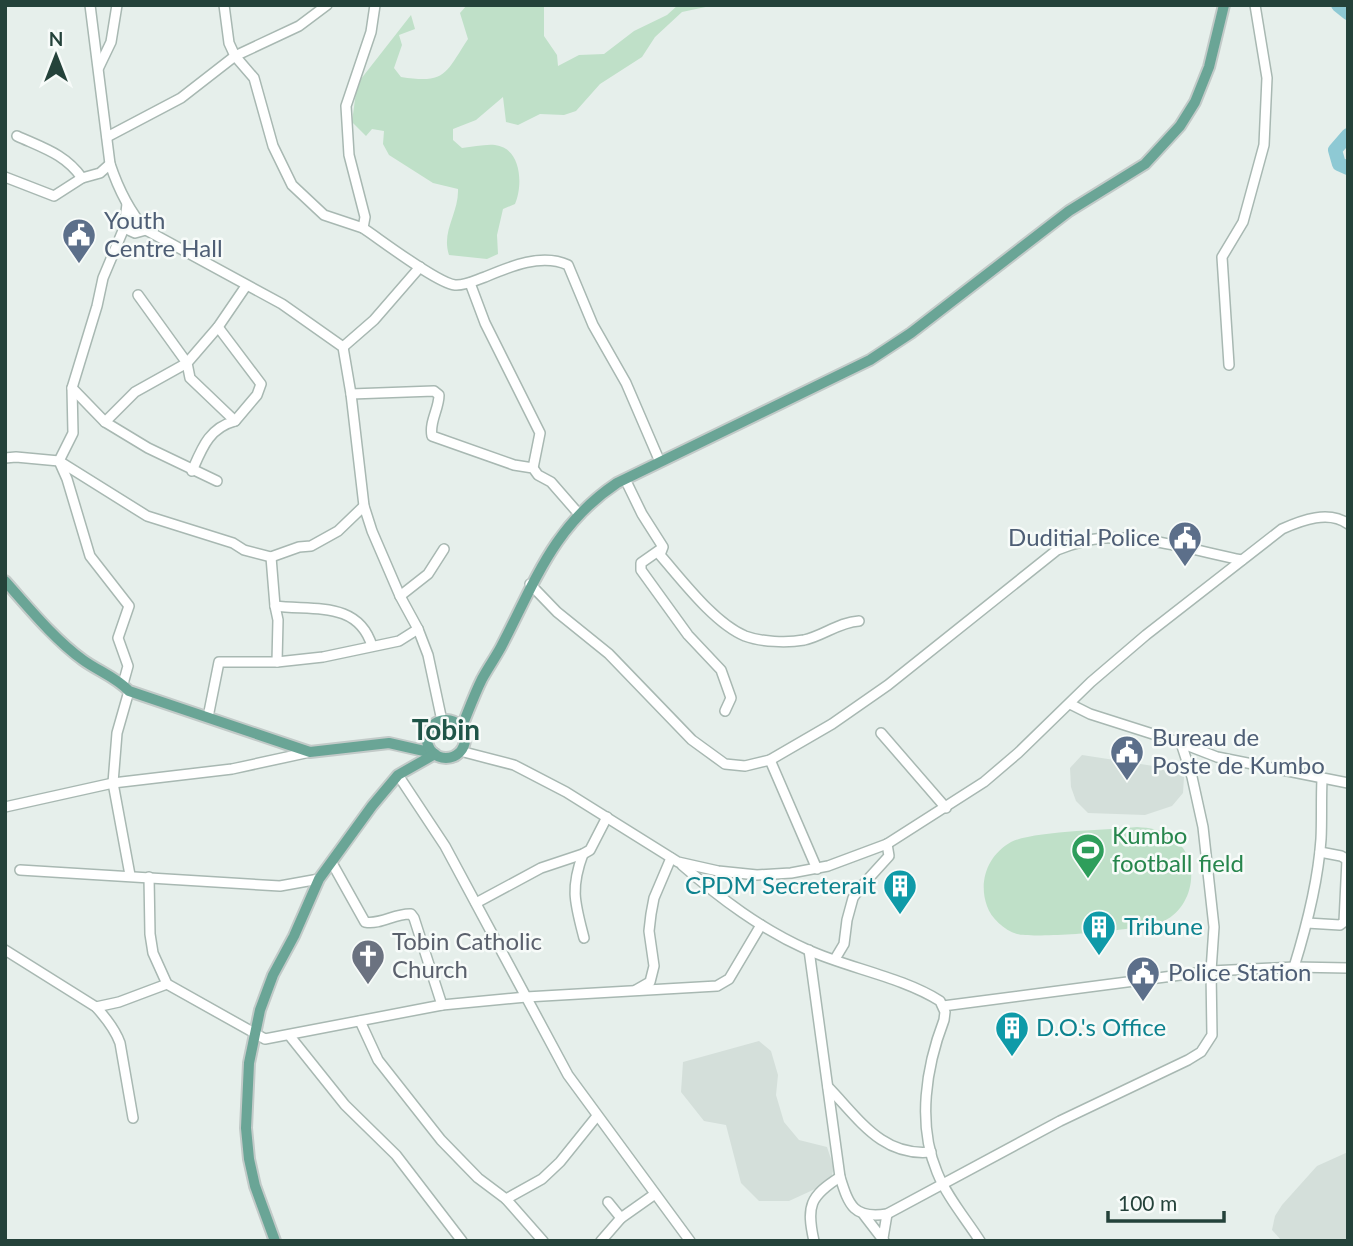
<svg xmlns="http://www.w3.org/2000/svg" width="1353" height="1246" viewBox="0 0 1353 1246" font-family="Lato,sans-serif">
<rect width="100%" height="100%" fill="#e6efeb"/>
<g fill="#d4dfda">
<polygon points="1082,755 1173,769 1184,777 1183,793 1172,806 1145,815 1088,813 1076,801 1071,787 1070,768"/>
<polygon points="759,1041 771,1051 778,1075 776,1095 784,1122 799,1140 827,1147 834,1168 831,1178 826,1184 789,1201 759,1201 741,1183 726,1125 704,1121 681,1092 683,1062"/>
<polygon points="1348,1152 1348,1241 1282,1241 1272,1230 1275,1216 1282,1205 1317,1166"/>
</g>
<g fill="#bfe0c8">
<path d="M467,5H544V36L557,55L558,66L579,55L604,54L634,31L667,15L678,5H715L682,12L655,37L642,57L600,84L576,111L564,115L540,114L518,125L506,122L503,97L476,120L453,129V140L462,148C473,147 485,144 495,145C522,148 523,186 515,204L503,209L497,235L498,254L487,259L449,255C441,231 459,213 458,189L433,183L389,155L383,144L384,131L372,129L366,136L352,122L357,84L411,15L415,29L399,35L402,45L394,68L401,77C446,84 445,74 468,39L460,13Z"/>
<path d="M1137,827C1150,828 1161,829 1172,837C1202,858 1195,906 1164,921C1146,930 1036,939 1017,934C1004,930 991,918 987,906C978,881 988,855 1011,842C1033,831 1109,830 1137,827Z"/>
</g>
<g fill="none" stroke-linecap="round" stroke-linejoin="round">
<g stroke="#8ec9d4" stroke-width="14">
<polyline points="1338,5 1348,13"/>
<polyline points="1348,135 1335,150 1339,164 1348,168"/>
</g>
<g stroke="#a8b8b2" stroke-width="12">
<g id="minor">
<path d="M90,5L110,164C118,188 129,211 146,230L282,304L343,347L351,394L364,506L372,531L400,596L418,629L428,655L442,721"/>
<polyline points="224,5 229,43 235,56 254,78 273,146 292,185 324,215 363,228"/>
<path d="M375,5L371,32L346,106L349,155L365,217L363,228C381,240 437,283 455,285C465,286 476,280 485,277C511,266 542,253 568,265L593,325L626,383L660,462"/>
<polyline points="99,67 111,42 117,5"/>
<path d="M17,136C43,148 65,154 82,178"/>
<polyline points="107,137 181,98 235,56 299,26 327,5"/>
<polyline points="5,177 54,196 82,178 100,173 110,164"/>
<polyline points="124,228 135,233 146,230"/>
<polyline points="470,283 485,323 540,433 533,468"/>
<polyline points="218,327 261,384 257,395 235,421"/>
<polyline points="343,347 374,320 420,267"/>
<polyline points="1229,365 1222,257 1243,222 1264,145 1267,78 1255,5"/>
<polyline points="72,388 105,422 148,448 217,481"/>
<path d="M351,394L434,391L439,395C439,409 429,422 432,436L514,465L533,468L538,475L551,482L578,513"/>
<polyline points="105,422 135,392 187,363 138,295"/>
<polyline points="5,458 16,457 59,461 147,516 233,543 244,550 271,557 299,547 311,546 338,531 364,506"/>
<path d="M192,471C202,448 209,428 235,421L190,378L187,363L218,327L246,286"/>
<path d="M625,479L642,514L663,547L660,555C682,580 714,623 745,636C761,642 787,643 804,640C823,636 839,622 859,621"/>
<polyline points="661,549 641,563 641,570 688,635 721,670 731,698 725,711"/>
<polyline points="271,557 275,606 278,620 277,662"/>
<path d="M530,584L557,612L609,654L692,740L725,764L745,766L770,760L832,724L888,685L1057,550C1072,544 1087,539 1104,538C1150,536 1197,551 1242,560"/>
<polyline points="400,596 428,574 444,549"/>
<path d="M275,606C312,611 358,600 372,646"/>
<polyline points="123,684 128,666 118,638 129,606 90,556 67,479 59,461 73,433 72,388 97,306 103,278 124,228 127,204"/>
<polyline points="129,691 117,733 113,783 130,875"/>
<polyline points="1070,704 1090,714 1181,743 1217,757 1348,783"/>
<polyline points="208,717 219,662 277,662 323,657 399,641 418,629"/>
<polyline points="881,733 946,808"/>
<path d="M460,751L514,765L566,792L678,862L718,871L757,875L791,873L828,866L887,844L984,782L1018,753L1091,682L1146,635L1282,529C1302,520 1329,510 1348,524"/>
<polyline points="770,760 817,869"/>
<polyline points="398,775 445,846 568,1075 690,1241"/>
<polyline points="5,807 113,783 232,769 310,752"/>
<polyline points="1320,852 1341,856 1348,860"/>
<path d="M583,854C570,889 575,903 584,938"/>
<path d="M332,863L365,922C381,925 395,913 411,914L414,918L442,1005"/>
<path d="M682,865C721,899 761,929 808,950C848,968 902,977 940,1001L945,1012L944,1020C926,1067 917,1124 937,1172C947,1197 966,1219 980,1241"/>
<polyline points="20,870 280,886 319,879"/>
<polyline points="149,877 150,934 153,953 167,984 265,1039 442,1005 526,997 717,986 729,979 761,925"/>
<polyline points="476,903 541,868 583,854 590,850 607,817"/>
<polyline points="1307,923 1340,925 1344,922 1347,860"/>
<path d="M5,950L96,1007C106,1018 115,1029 120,1043L133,1118"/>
<path d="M809,950L840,1177C849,1206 854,1219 887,1214L1060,1121L1188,1060L1201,1052L1212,1035L1211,971L1214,927L1203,827L1192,777L1181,743"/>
<polyline points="835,959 844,944 847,920 853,898 859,889 889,856 887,844"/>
<path d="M1294,967C1307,925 1318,883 1321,839C1322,820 1321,800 1322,780"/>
<polyline points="636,990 650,982 654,966 649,931 651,914 654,898 671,858"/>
<polyline points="943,1006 1211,971 1294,967 1348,968"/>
<polyline points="96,1007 119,1002 167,984"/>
<polyline points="360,1021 378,1060 441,1140 478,1178 506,1199 542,1179 560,1162 597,1116"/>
<polyline points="289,1035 345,1105 396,1155 462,1241"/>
<path d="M828,1087C859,1119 882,1157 931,1152"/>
<polyline points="506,1199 543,1241"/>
<polyline points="608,1202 621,1218 655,1194"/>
<polyline points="864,1215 884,1241"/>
<polyline points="883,1238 887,1214"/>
<polyline points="601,1241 621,1218"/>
<path d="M814,1241C806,1206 810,1196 840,1177"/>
</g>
</g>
<g stroke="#c2cac8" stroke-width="14">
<g id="major">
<path d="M5,581C29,608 54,639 83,660C98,671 116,677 129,691L310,752L389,743L433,753"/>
<circle cx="446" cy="739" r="19"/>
<path d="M461,729C468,712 474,695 482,679C488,668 495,658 501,647C535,582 553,526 617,483L870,360L911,333L1069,211L1145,164L1180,126L1195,102L1209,67L1224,5"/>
<polyline points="275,1241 255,1186 249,1159 246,1128 249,1063 260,1010 273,975 294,936 319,879 372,806 398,775 435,754"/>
</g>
</g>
<use href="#minor" stroke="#fff" stroke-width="9"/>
<use href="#major" stroke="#6aa596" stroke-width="10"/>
</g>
<defs>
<g id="civic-pin" transform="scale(1.75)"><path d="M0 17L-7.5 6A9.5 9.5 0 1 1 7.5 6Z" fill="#5c6f8a" stroke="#f7fbf9"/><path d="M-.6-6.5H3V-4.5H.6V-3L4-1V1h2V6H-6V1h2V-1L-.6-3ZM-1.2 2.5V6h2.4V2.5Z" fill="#fff"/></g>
<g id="stadium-pin" transform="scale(1.75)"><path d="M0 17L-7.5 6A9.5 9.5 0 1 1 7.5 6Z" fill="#2e9e5b" stroke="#f7fbf9"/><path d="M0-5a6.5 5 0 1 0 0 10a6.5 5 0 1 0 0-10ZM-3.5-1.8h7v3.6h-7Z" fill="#fff"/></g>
<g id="building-pin" transform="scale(1.75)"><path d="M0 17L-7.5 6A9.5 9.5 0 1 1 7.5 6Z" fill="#0f9aa8" stroke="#f7fbf9"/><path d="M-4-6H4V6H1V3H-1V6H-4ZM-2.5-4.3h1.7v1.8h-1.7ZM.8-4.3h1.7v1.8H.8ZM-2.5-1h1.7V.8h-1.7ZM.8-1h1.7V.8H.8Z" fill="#fff"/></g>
<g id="church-pin" transform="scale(1.75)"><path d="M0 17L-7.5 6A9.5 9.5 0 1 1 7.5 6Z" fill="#6b7280" stroke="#f7fbf9"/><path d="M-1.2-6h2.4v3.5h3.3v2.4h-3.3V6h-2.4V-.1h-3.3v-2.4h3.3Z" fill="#fff"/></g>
</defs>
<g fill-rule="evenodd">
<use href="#civic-pin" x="79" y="235"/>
<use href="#civic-pin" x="1185" y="538"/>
<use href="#civic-pin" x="1127" y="752"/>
<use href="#stadium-pin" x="1088" y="850"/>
<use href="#building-pin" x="900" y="886"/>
<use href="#building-pin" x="1099" y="927"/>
<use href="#church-pin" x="368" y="956"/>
<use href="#civic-pin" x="1143" y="973"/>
<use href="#building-pin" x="1012" y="1028"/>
</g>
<g text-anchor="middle" stroke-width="5" stroke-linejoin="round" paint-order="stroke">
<g font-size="24" fill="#4e5e75" stroke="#f7fbf9" text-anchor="start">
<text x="104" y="229">Youth<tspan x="104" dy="28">Centre Hall</tspan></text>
<text x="1160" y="546" text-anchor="end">Duditial Police</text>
<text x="1152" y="746">Bureau de<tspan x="1152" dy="28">Poste de Kumbo</tspan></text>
<text x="1168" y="981">Police Station</text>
</g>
<g font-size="24" fill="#27864d" stroke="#f7fbf9" text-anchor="start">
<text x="1112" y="844">Kumbo<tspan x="1112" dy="28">football field</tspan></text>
</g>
<g font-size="24" fill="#0d838f" stroke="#f7fbf9" text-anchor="start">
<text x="876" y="894" text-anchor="end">CPDM Secreterait</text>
<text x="1124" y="935">Tribune</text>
<text x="1036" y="1036">D.O.'s Office</text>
</g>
<g font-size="24" fill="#5b616d" stroke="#f7fbf9" text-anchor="start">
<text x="392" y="950">Tobin Catholic<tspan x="392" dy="28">Church</tspan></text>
</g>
<g font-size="28" font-weight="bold" fill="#1f5548" stroke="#f7fbf9">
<text x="446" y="740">Tobin</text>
</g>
</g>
<rect width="1353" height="1246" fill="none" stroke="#24423a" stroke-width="14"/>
<g transform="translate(56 56)" stroke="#f7fbf9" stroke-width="5" paint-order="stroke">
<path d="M0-5L12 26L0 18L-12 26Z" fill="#24423a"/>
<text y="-10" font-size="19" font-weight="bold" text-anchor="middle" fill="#24423a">N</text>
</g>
<path d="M1108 1211v10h116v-10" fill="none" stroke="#24423a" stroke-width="3.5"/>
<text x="1118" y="1211" font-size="21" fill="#24423a" stroke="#f7fbf9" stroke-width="5" paint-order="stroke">100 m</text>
</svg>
